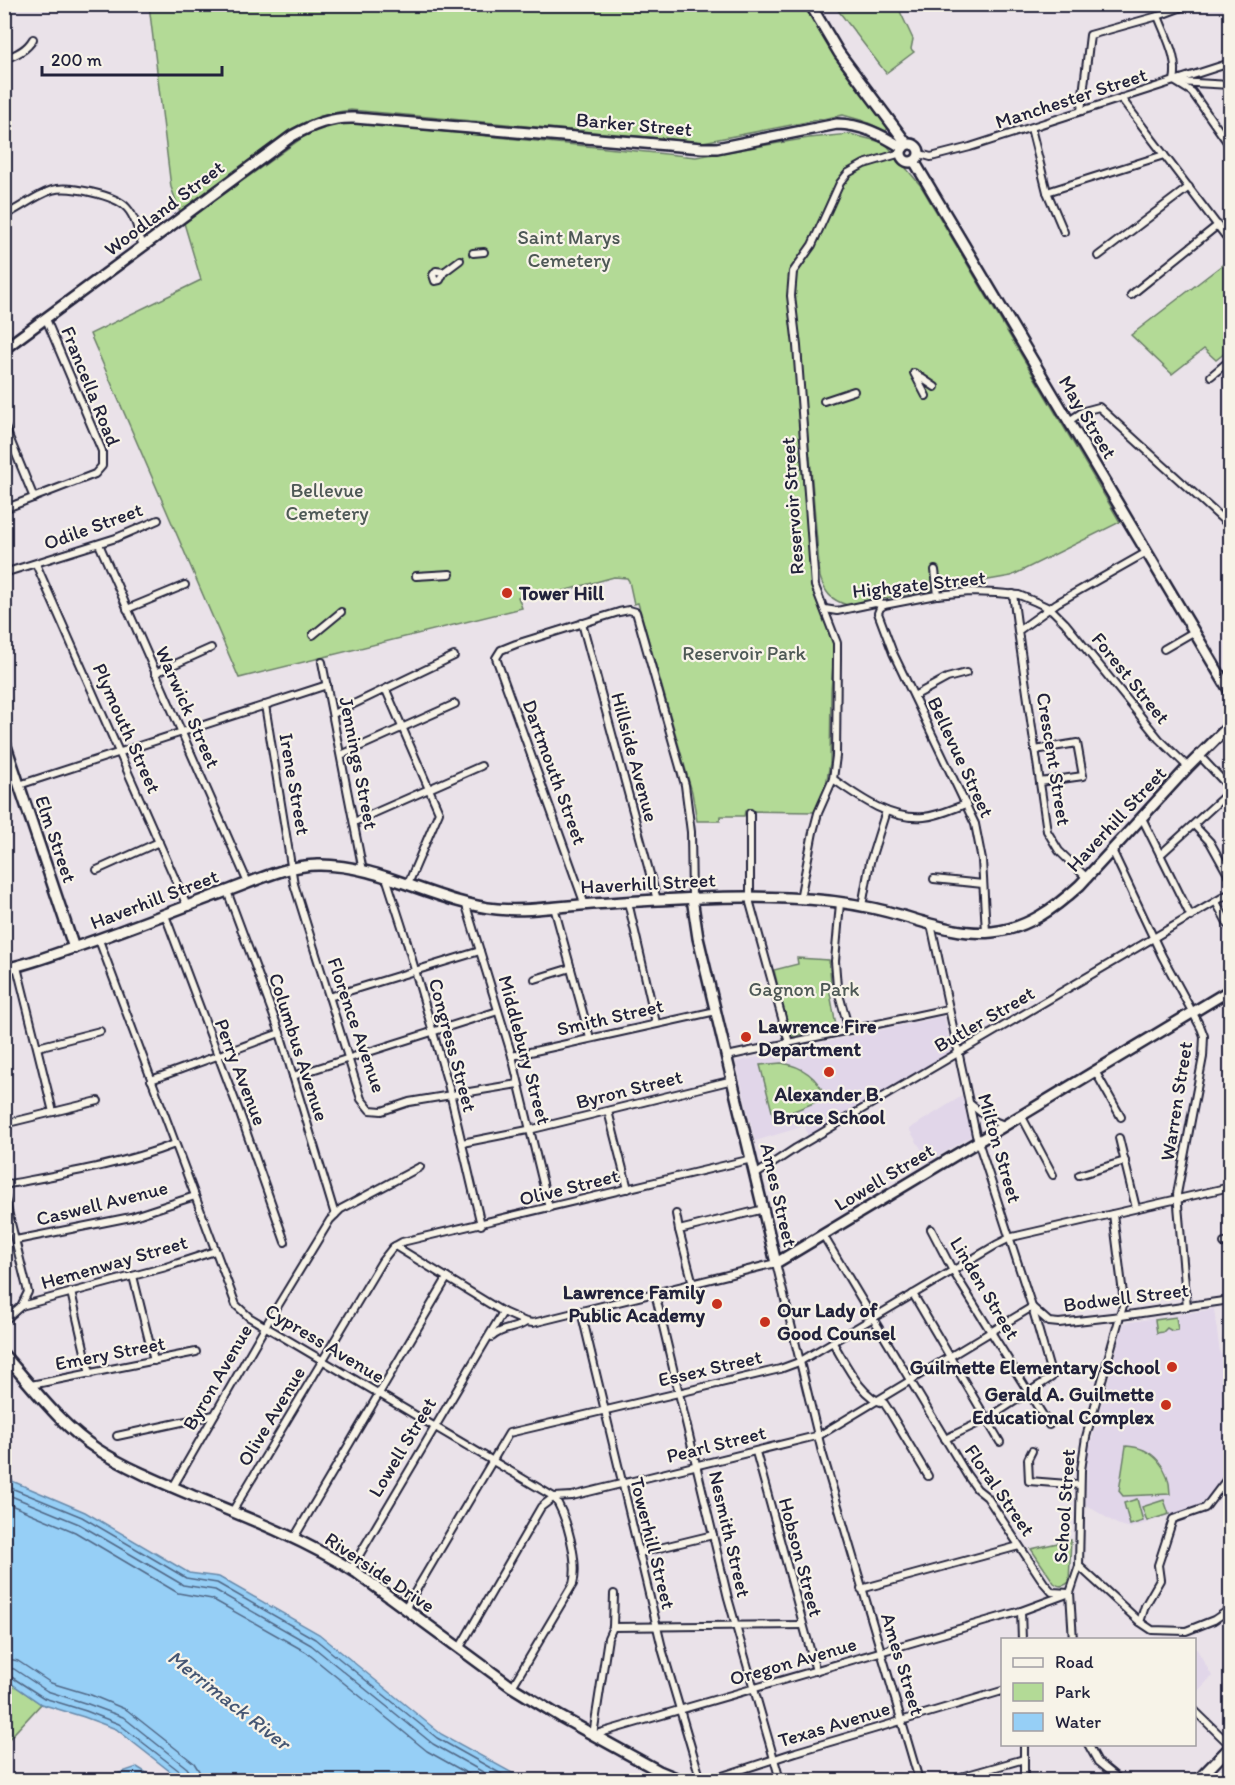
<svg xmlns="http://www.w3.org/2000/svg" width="1235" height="1785" viewBox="0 0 1235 1785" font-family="Itim,sans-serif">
<rect width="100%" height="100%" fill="#eae2e9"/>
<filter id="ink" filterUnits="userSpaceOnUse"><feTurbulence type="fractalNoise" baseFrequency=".0167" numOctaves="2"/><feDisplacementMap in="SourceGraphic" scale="12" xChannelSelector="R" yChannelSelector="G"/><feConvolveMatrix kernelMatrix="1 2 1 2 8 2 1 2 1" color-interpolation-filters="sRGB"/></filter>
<g filter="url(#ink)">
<g fill="#e1d6e9">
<polygon points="944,1016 952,1052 808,1138 805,1126 755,1141 736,1062"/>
<polygon points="962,1096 971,1136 929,1162 909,1129"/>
<polygon points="1214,1309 1220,1353 1223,1356 1230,1355 1230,1465 1218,1488 1198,1506 1131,1528 1117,1524 1086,1505 1088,1454 1124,1323"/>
<polygon points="1194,1644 1212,1676 1195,1694 1194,1694"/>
</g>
<g fill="#b3da96" stroke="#6a7e68" stroke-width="1.5">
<path d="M149,5H804L888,128L886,131L864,121L843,115L703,142L351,110C328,113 310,118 290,130L180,212L171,187Z"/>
<polygon points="834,5 897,5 913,39 911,49 914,52 886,73"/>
<path d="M344,123L367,124L696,157L809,138L850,134L885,143L921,186L1120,522L1011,576L847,605C831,600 825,593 820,577L810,457L801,460L812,581L833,638L834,650L831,691L830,763L825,790L815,812L745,811L744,816H721L720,821H697L692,792L638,603L634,604L629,581L627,578L614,577L534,599L529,593L518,597L522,608L239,678L90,334L201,280L184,223L309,133L330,125Z"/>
<polygon points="1230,259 1230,349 1216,360 1204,349 1172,374 1131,335"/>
<polygon points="797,958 829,960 832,992 830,993 836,1026 790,1037 774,970 798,964"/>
<path d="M781,1063C803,1066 818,1078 826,1098L774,1119L760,1065Z"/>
<polygon points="1176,1317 1178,1330 1172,1331 1167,1328 1163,1332 1157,1333 1155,1320"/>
<path d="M1126,1446C1153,1447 1170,1468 1170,1494L1123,1496L1119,1491Z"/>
<polygon points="1137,1499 1143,1521 1130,1525 1124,1503"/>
<polygon points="1164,1500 1169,1514 1147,1521 1142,1507"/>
<path d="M1071,1540L1069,1582C1064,1587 1059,1587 1054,1583L1031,1549Z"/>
<polygon points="5,1679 41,1704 5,1743"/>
</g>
<g fill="#96cff6" stroke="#688aab" stroke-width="1.5">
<polygon points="5,1478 85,1512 189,1573 219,1577 319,1634 441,1734 525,1780 181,1780 116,1729 84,1717 41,1704 5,1679"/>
<polygon points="137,1767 158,1780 99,1780"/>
</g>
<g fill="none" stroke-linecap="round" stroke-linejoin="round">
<g stroke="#506786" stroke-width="1.5">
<polyline points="4,1485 82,1517 186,1578 217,1583 315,1639 437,1738 512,1780"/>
<polyline points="4,1493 79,1524 183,1585 215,1590 311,1645 433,1744 497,1780"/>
<polyline points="4,1502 75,1532 178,1593 212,1599 306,1652 427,1751 479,1780"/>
<polyline points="4,1658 18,1661 51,1683 91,1695 127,1710 194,1763 199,1771 201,1780"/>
<polyline points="4,1667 14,1669 47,1691 88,1704 123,1717 187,1768 191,1774 192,1780"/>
<polyline points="4,1675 10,1676 44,1698 86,1711 119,1724 182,1773 184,1780"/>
</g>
<g stroke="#22223b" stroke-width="10">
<g id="street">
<path d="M1158,16C1166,37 1179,59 1174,81"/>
<path d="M4,59C16,55 27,50 33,39"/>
<polyline points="1174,81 1192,92 1230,146"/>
<polyline points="1178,82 1230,85"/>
<polyline points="1121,98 1230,242"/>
<polyline points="1081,111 1090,35 1158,16 1190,4"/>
<polyline points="1031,128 1047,192 1064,232"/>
<polyline points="920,154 931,157 970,147 1230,63"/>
<polyline points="1047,192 1164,155"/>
<path d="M4,213L11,212C24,205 37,195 52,190C68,185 116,195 127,208C136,218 139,234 143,247"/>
<polyline points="473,253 484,252"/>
<polyline points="1098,256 1189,187"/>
<polyline points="444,272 440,280 435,281 433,275 436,271 444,272 460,260"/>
<polyline points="1131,295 1218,225"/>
<polyline points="1211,376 1230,360"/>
<polyline points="926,396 914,373 935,387"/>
<polyline points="824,401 854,391"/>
<polyline points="1069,421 1084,411 1099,407 1230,526"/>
<polyline points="4,425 34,498"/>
<polyline points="4,509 95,474 102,466 102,451 46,319"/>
<polyline points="99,544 248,883"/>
<polyline points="36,564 187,906"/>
<polyline points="935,570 938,595"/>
<polyline points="4,573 116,538 158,520"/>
<polyline points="416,576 450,574"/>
<polyline points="1013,594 1018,631"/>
<polyline points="884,605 880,608 878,613 893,653 975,824 982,860 986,932"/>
<polyline points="127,609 185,585"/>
<polyline points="825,609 837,611 875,603 884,605 936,595 970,592 996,593 1019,595 1036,602 1051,609 1065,623 1159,739 1188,767"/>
<polyline points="582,623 657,900"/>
<polyline points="313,635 341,612"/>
<polyline points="1164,649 1195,631"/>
<polyline points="322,662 363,871"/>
<polyline points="155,673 211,648"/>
<polyline points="386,690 439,812 408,884"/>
<polyline points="914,696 947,678 966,673"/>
<polyline points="265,705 294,884 361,1099 370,1110 382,1111 409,1102 518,1084"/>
<polyline points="333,714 454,656"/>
<polyline points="1035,750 1077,743 1083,776 1040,782"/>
<polyline points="341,755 455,704"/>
<path d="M833,779C860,798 890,820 924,817C938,816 952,809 966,804"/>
<polyline points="19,785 327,685"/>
<polyline points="750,813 750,903 789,1043"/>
<polyline points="1142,818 1191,917"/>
<polyline points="354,822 481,766"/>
<polyline points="1194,825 1210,842 1230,878"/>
<polyline points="1112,850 1162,956 1201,1028 1204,1036 1203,1057 1177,1194 1187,1307"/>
<polyline points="1160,855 1229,792 1226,784 1199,755"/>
<polyline points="97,870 159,842"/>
<polyline points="386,877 406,939 448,1084 481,1225"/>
<polyline points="1087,878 1059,851 1047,831 1018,631 1057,603 1147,552"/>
<polyline points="934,879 983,884"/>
<polyline points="227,891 280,1033 335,1215"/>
<polyline points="800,899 813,832 818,813 833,779 836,756 837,658 837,643 815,586 797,346 791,296 793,272 812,245 840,183 848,173 864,164 901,153"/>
<polyline points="465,902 512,1056 549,1208"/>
<polyline points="628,902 656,1023"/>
<polyline points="1216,902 1230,928"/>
<polyline points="840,903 835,961 837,987 849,1030"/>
<polyline points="585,905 496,658 501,650 516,644 619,612 629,610 636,612 638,619 685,785 691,832 692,898"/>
<polyline points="862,906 870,862 886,811"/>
<polyline points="554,907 590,1038"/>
<polyline points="165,915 239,1111 285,1242"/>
<polyline points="931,924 976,1135 1032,1307 1052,1377 987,1419 945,1439"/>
<path d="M99,940L236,1305L249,1317L554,1497C567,1516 579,1562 573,1584L512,1687"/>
<polyline points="17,967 53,1112"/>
<polyline points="535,979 571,968"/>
<polyline points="329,997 480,951"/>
<polyline points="38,1047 100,1031"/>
<polyline points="512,1056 716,1011"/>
<polyline points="727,1056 948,1009"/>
<polyline points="1095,1071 1121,1117"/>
<polyline points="293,1076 498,1011"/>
<polyline points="151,1080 280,1033"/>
<polyline points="969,1103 989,1119 1004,1125"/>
<polyline points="608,1111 628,1189"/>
<polyline points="1021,1115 1053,1175"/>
<polyline points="4,1124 98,1101"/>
<polyline points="1119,1138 1136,1208"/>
<polyline points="462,1143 533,1129 733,1080"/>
<polyline points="755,1175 796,1148 1230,893"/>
<polyline points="1079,1175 1125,1161"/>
<path d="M4,1185C62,1174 120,1165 175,1144"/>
<polyline points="4,1195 28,1292 21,1306 4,1321"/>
<polyline points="676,1214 679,1230"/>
<polyline points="931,1229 953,1271 1049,1425"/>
<polyline points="823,1235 967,1475 977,1489 987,1497 1044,1583 1052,1592 1069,1593"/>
<polyline points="16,1240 131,1217 195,1196"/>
<polyline points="1224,1243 1230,1241"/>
<polyline points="395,1246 503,1312"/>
<polyline points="133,1276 154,1361"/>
<polyline points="693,1284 679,1230 764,1209"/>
<polyline points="71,1292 90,1374"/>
<polyline points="655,1293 728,1598 780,1780"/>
<polyline points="913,1294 1000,1442"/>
<polyline points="21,1306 166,1267 215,1251"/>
<polyline points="581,1311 663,1652 699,1774 697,1780"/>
<path d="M492,1337C502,1327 515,1330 526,1322"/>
<path d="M833,1343C845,1362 861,1398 884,1403L888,1409L928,1476"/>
<polyline points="31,1385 196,1352"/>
<polyline points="117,1436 214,1415"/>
<polyline points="1032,1451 1028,1459 1029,1481 1080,1485"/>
<polyline points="756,1452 816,1671"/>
<polyline points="173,1487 265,1327 330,1220 341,1209 420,1167"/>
<polyline points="232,1512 382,1261 393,1247 402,1242 752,1159"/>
<polyline points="294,1538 447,1278"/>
<polyline points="639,1553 713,1535"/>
<polyline points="1079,1566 1140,1622 1152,1630 1186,1631 1214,1620 1230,1609"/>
<polyline points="351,1569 503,1312 526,1322 533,1323 776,1263 822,1452 919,1780"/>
<polyline points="861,1589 1019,1546"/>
<polyline points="614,1594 613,1627 608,1638 593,1735 1021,1611 1070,1593"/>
<polyline points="405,1609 509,1433 780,1369 799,1362 996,1245 1012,1237 1230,1187"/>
<polyline points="1021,1611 1022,1640"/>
<polyline points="1140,1622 1145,1606 1160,1580 1158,1565 1173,1519 1205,1508 1230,1475"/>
<polyline points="613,1627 803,1625"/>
<polyline points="1073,1640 1070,1593 1079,1566 1081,1470 1086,1437 1124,1302 1113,1214"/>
<polyline points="459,1649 541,1507 554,1497 572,1496 820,1435 1032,1307 1049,1322 1059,1323 1121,1316 1230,1300"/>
<polyline points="1194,1710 1230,1745"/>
<polyline points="1024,1744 1024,1780"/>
<polyline points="1088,1744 1098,1762 1120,1780"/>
<polyline points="710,1780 796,1752 1002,1691"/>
<polyline points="950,1780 1024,1759"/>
</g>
</g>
<g stroke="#22223b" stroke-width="14">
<g id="secondary">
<polyline points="810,4 839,53 907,144"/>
<circle cx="910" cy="153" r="9"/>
<polyline points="914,161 1230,692"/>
<path d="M4,349L292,136C312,125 331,117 355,118L702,148H717L837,124C861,124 882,135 903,148"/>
<polyline points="4,740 74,948"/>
<polyline points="692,898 698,938 776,1263 1230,990"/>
<path d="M4,969C25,965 44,958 64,951C119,933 172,911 227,891C255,881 287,865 318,865C380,864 436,903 497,909C528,912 561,906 592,904C657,900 723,895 788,898C816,899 845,902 872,908C912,916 951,936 992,932C1027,929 1055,908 1080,885L1188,767L1230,725"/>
<path d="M4,1355C34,1388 60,1425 97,1449C128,1469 163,1483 196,1497C251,1519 307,1541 357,1573L512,1687L561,1717L659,1771L681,1780"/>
<polyline points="1198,1780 1230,1747"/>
</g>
</g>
<use href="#street" stroke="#f7f3e8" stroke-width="6"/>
<use href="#secondary" stroke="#f7f3e8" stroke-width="9"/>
</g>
</g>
<g fill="#c8321e" stroke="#f7f3e8" stroke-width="2">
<circle cx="507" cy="593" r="6"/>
<circle cx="746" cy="1037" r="6"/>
<circle cx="829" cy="1072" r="6"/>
<circle cx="717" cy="1304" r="6"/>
<circle cx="765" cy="1322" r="6"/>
<circle cx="1172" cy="1367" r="6"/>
<circle cx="1166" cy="1405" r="6"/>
</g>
<g text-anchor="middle" stroke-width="4.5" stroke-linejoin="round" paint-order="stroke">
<g font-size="20" fill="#22223b" stroke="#f7f3e8">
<text transform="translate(1071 98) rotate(-18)" y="7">Manchester Street</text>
<text transform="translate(634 124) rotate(5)" y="7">Barker Street</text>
<text transform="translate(164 208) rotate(-37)" y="7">Woodland Street</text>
<text transform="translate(91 386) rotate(68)" y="7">Francella Road</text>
<text transform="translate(1088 417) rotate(59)" y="7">May Street</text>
<text transform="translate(792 506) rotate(-94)" y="7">Reservoir Street</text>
<text transform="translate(93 526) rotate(-20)" y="7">Odile Street</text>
<text transform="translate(919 584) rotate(-6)" y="7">Highgate Street</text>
<text transform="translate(1131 678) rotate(51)" y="7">Forest Street</text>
<text transform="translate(188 707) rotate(66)" y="7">Warwick Street</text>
<text transform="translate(127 728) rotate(66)" y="7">Plymouth Street</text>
<text transform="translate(635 757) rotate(75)" y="7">Hillside Avenue</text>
<text transform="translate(961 757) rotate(65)" y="7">Bellevue Street</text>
<text transform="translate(1054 759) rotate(81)" y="7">Crescent Street</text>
<text transform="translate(359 763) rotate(79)" y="7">Jennings Street</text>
<text transform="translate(555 772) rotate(70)" y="7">Dartmouth Street</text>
<text transform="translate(295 784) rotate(80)" y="7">Irene Street</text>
<text transform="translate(1116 819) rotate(-47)" y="7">Haverhill Street</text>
<text transform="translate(56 839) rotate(71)" y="7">Elm Street</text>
<text transform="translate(648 883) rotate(-3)" y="7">Haverhill Street</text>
<text transform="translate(154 899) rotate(-21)" y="7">Haverhill Street</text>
<text transform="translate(610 1017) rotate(-13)" y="7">Smith Street</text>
<text transform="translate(984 1019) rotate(-30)" y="7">Butler Street</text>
<text transform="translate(357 1025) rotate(71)" y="7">Florence Avenue</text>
<text transform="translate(453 1045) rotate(75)" y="7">Congress Street</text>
<text transform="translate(299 1047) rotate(72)" y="7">Columbus Avenue</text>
<text transform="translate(525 1050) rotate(75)" y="7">Middlebury Street</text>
<text transform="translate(241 1072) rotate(69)" y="7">Perry Avenue</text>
<text transform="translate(629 1089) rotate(-14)" y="7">Byron Street</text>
<text transform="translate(1176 1101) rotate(-81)" y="7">Warren Street</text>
<text transform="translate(1000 1148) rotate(74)" y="7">Milton Street</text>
<text transform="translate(884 1177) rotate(-31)" y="7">Lowell Street</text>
<text transform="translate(569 1187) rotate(-14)" y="7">Olive Street</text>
<text transform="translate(779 1195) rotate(77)" y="7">Ames Street</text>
<text transform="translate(102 1203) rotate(-14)" y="7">Caswell Avenue</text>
<text transform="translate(114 1262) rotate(-16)" y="7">Hemenway Street</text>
<text transform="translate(985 1288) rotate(59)" y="7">Linden Street</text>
<text transform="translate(1126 1297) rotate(-7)" y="7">Bodwell Street</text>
<text transform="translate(325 1343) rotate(31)" y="7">Cypress Avenue</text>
<text transform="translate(110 1353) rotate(-11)" y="7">Emery Street</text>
<text transform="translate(710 1368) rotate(-13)" y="7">Essex Street</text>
<text transform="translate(217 1377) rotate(-60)" y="7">Byron Avenue</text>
<text transform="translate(271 1416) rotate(-59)" y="7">Olive Avenue</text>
<text transform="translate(716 1444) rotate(-14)" y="7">Pearl Street</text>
<text transform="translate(402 1447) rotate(-59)" y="7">Lowell Street</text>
<text transform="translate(1000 1490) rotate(55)" y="7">Floral Street</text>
<text transform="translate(1064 1506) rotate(-86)" y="7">School Street</text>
<text transform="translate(730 1534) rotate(77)" y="7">Nesmith Street</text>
<text transform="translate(653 1543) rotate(76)" y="7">Towerhill Street</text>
<text transform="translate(801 1557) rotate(75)" y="7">Hobson Street</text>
<text transform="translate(380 1572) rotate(34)" y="7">Riverside Drive</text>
<text transform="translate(793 1661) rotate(-16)" y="7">Oregon Avenue</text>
<text transform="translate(903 1664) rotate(73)" y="7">Ames Street</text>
<text transform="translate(834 1724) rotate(-17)" y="7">Texas Avenue</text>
</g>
<g font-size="20" fill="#4e5956" stroke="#f7f3e8">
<text x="569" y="244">Saint Marys<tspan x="569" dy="23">Cemetery</tspan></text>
<text x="327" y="497">Bellevue<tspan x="327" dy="23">Cemetery</tspan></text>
<text x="744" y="660">Reservoir Park</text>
<text x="804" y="996">Gagnon Park</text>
</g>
<g font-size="20" font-weight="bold" fill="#22223b" stroke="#f7f3e8" text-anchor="start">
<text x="519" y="600">Tower Hill</text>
<text x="758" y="1033">Lawrence Fire<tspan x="758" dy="23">Department</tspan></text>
<text x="829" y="1101" text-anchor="middle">Alexander B.<tspan x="829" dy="23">Bruce School</tspan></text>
<text x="705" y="1299" text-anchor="end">Lawrence Family<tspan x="705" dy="23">Public Academy</tspan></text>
<text x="777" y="1317">Our Lady of<tspan x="777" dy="23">Good Counsel</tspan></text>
<text x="1160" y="1374" text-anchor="end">Guilmette Elementary School</text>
<text x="1154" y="1401" text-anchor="end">Gerald A. Guilmette<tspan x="1154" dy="23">Educational Complex</tspan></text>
</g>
<g font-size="21" font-style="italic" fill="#455673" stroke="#f7f3e8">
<text transform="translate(229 1700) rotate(38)" y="7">Merrimack River</text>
</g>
</g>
<rect width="1235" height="1785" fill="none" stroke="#f7f3e8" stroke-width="24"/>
<rect x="12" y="12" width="1211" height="1761" fill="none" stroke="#22223b" stroke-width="2" filter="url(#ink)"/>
<rect x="1001" y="1638" width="195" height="108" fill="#f7f3e8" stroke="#a29fa3" stroke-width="1.5"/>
<rect x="1013" y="1658" width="30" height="9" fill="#f7f3e8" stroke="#a29fa3" stroke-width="1.5"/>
<text x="1055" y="1668" font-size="18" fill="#22223b">Road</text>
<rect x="1013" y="1683" width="30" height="18" fill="#b3da96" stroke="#a29fa3" stroke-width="1.5"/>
<text x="1055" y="1698" font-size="18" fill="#22223b">Park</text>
<rect x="1013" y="1713" width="30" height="18" fill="#96cff6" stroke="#a29fa3" stroke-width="1.5"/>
<text x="1055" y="1728" font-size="18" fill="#22223b">Water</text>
<path d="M42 66v9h180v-9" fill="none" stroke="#22223b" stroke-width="3"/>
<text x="51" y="66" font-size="18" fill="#22223b" stroke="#f7f3e8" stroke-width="4.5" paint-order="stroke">200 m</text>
</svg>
